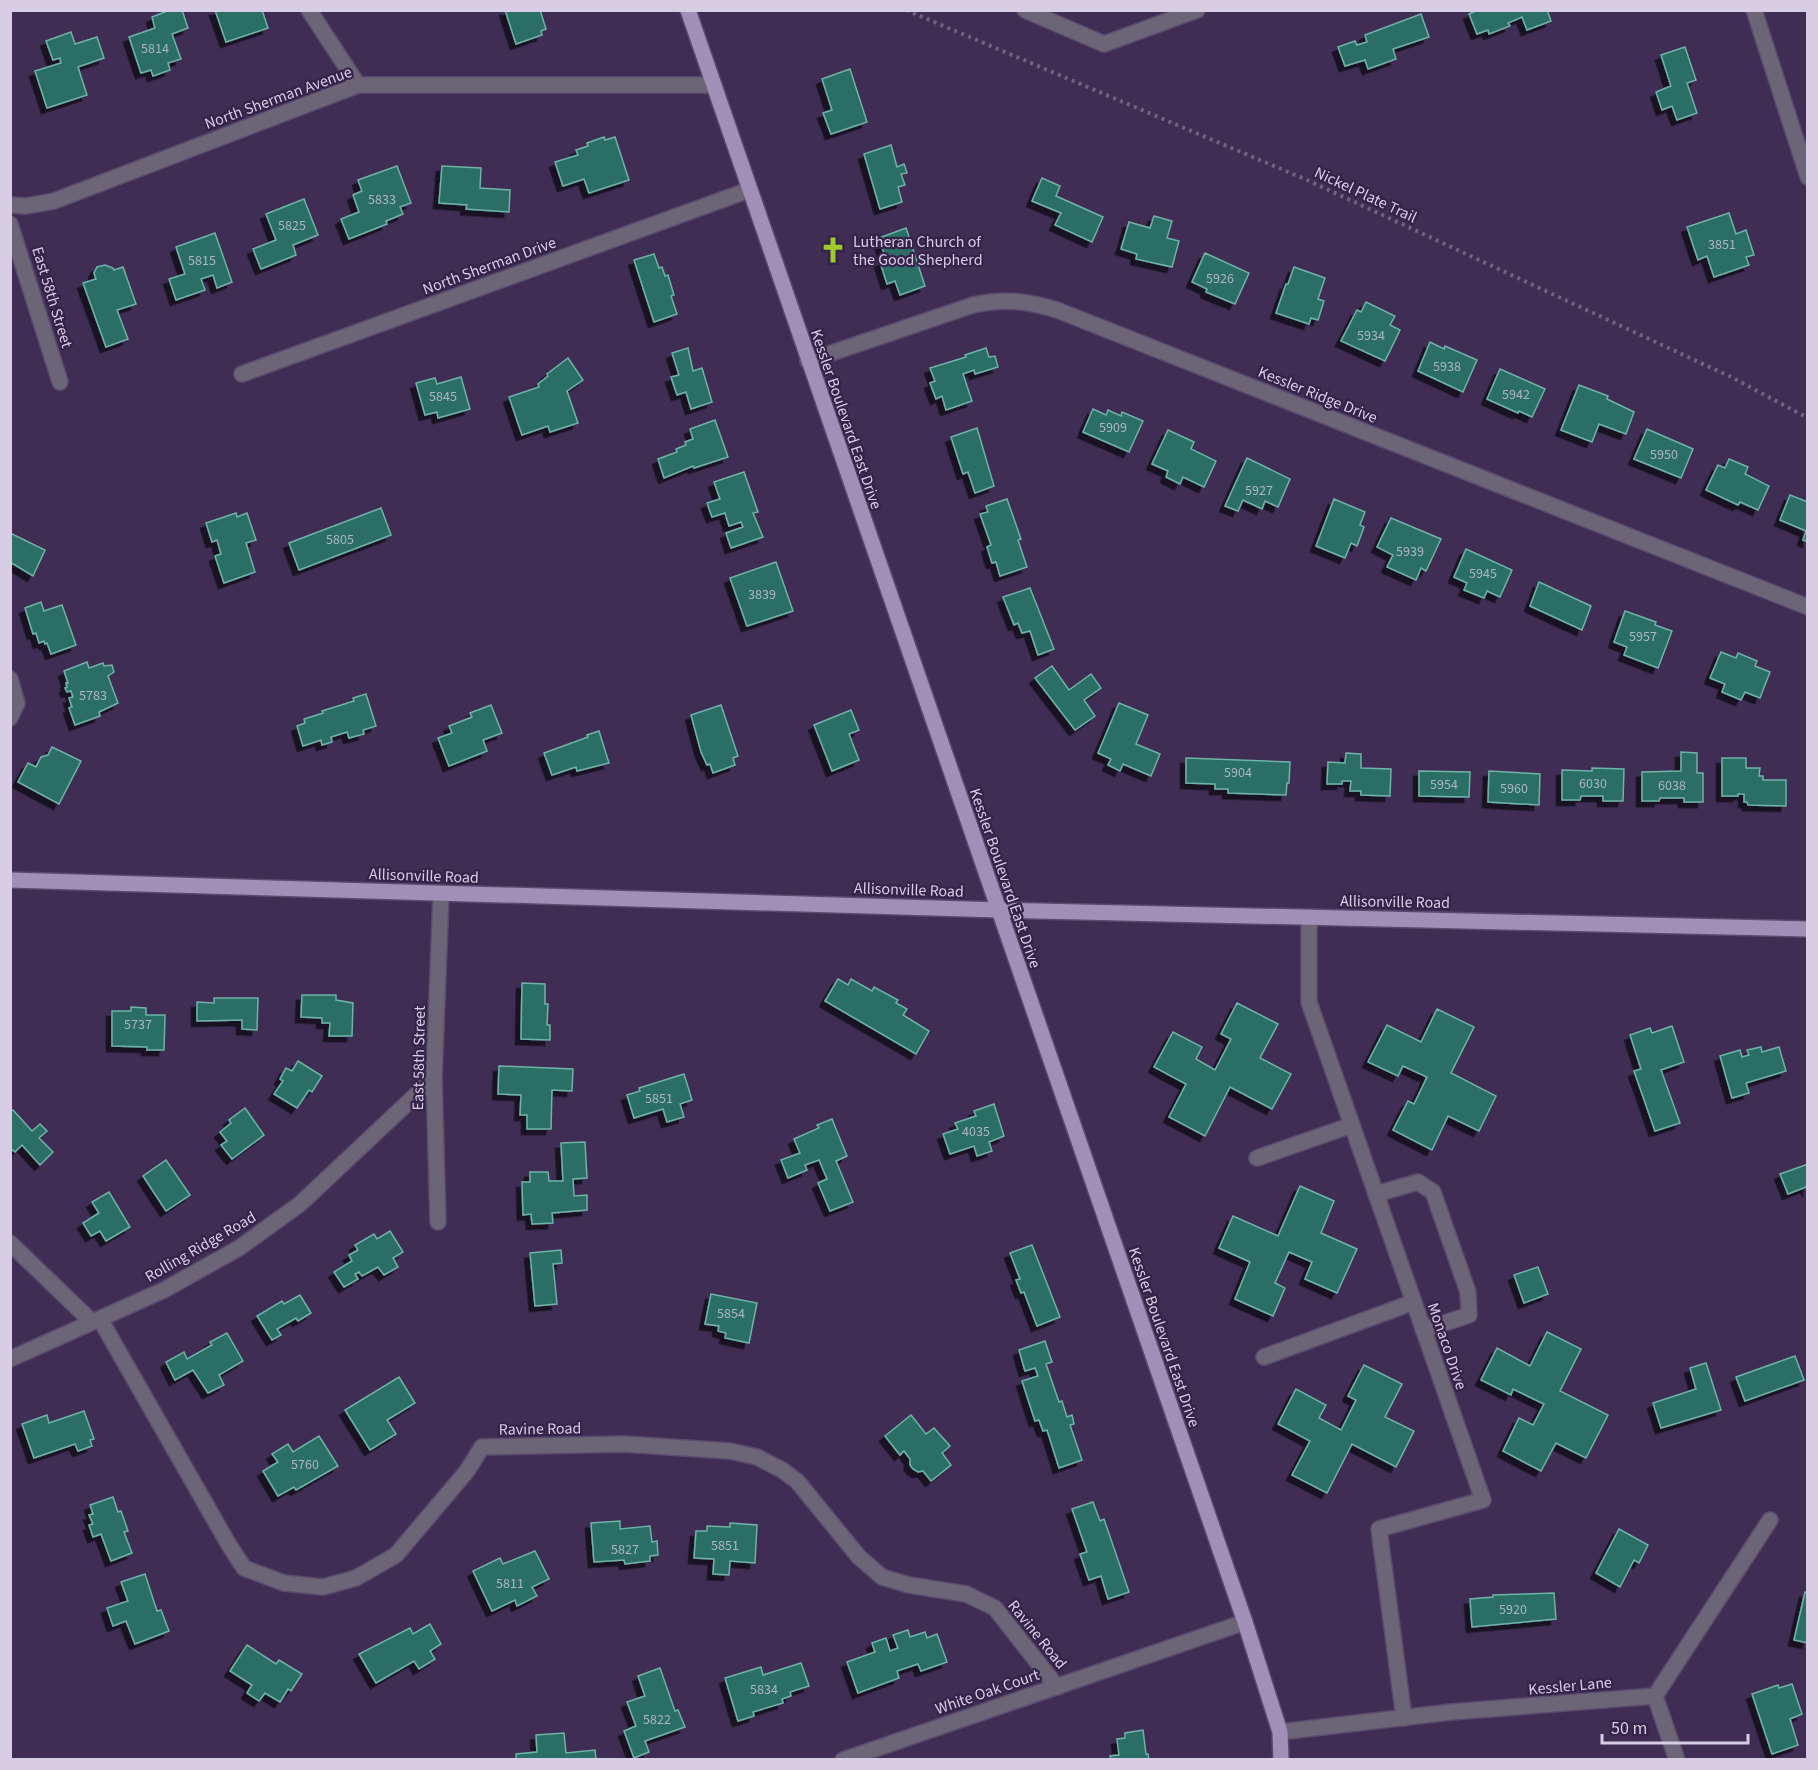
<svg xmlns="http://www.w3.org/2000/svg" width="1818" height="1770" viewBox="0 0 1818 1770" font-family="'Source Sans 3',sans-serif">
<defs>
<filter id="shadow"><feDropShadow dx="-5.5" dy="5.5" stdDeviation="0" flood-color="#0009"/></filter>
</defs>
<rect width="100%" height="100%" fill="#3f2d54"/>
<g fill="#2a6e65" stroke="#6fb2a8" stroke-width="1.5" filter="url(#shadow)">
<polygon points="170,10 182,10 188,28 172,34 181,59 168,63 170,70 153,76 151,70 141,73 129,37 155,28 152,17"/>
<polygon points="215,10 262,10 268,28 226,42"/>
<polygon points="505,10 540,10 546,29 541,31 542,35 516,44"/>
<polygon points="1478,10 1547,10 1551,21 1527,30 1522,17 1508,23 1510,26 1489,34 1488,30 1477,34 1469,14"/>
<polygon points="1421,14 1429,37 1393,49 1396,59 1368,69 1365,60 1345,66 1338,47 1355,41 1357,45 1367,42 1365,35"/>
<polygon points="71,32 75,44 97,37 104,58 78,67 87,95 47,108 35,71 61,63 60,58 53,60 46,41"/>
<polygon points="1685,47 1696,80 1687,83 1697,113 1677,120 1672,106 1662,110 1656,92 1671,86 1661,55"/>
<polygon points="850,69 867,122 831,134 823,113 832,110 822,79"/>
<polygon points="604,137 605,140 615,137 629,180 589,193 584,179 563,186 555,162 578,155 576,150 588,146 587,143"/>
<polygon points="891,145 897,167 904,164 907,173 901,174 905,185 898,187 902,202 880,209 864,154"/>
<polygon points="397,166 411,203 400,207 403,214 386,221 387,224 349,239 341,219 359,212 353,195 362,191 358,180"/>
<polygon points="442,166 481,168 480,188 510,190 509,212 466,209 467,205 439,203"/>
<polygon points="1042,178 1060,186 1056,196 1103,217 1092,242 1055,225 1061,213 1032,201"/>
<polygon points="304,199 318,235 293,245 296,255 261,269 253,249 276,240 266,214"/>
<polygon points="1729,213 1736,234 1746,230 1754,255 1746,257 1749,265 1714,277 1707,256 1698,260 1687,227"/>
<polygon points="1154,216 1172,221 1167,238 1179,241 1172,267 1136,259 1137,254 1121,249 1129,222 1150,228"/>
<polygon points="906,228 925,286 900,295 895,281 887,284 880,262 886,260 879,238"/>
<polygon points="215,233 232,282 217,288 213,275 201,279 205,290 176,300 169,279 185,274 176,247"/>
<polygon points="1205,253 1249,273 1235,304 1206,292 1207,289 1192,282"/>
<polygon points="654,254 659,268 662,267 665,276 668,275 674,295 671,296 677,314 654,322 634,260"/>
<polygon points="105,265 113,268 114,270 123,267 136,304 117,310 128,339 106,347 83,283 96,279 94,273 97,267"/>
<polygon points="1294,267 1325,278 1318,299 1324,301 1318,320 1311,318 1309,324 1276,313 1286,284 1288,284"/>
<polygon points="1366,302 1395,316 1390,325 1400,330 1385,361 1341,341 1357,310 1361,312"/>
<polygon points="1430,342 1444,349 1445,346 1477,360 1463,392 1418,371"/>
<polygon points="688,348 693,371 702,368 712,402 691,409 686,392 677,395 671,377 679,375 672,353"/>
<polygon points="986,348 989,357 995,356 998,367 975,374 974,370 963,374 972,401 946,410 942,396 936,399 930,383 935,381 930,368 966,357 965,355"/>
<polygon points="568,358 583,380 567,391 578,423 550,432 548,426 522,435 509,397 539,387 538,384 548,376 547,374"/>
<polygon points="1500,369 1545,389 1532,417 1519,411 1518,413 1487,399"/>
<polygon points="461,377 470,409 438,418 437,412 425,415 416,383 435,378 437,384"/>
<polygon points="1579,385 1608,396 1607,399 1634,412 1626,434 1599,424 1592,442 1561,430"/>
<polygon points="1093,409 1106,415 1108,410 1121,416 1122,412 1143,421 1129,452 1083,432"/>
<polygon points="715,420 728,457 694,468 693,466 664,478 658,459 677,452 676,449 686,445 685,442 693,439 690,429"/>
<polygon points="977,428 994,486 975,493 968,472 963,474 951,437"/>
<polygon points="1647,429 1693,449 1681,478 1634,459"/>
<polygon points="1168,430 1194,442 1191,449 1216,461 1204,487 1183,477 1180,484 1166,477 1168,471 1152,464"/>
<polygon points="1247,458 1290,479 1278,507 1265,501 1262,509 1243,500 1238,511 1225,506"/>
<polygon points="1729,459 1748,467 1745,474 1769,486 1758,510 1740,502 1738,505 1706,490 1718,465 1725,468"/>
<polygon points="744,472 758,512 753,513 763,537 731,548 726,533 743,527 741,522 729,526 725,513 712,517 707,503 720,499 714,482"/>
<polygon points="1790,495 1808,502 1808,542 1803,540 1806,531 1780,520"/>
<polygon points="1007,499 1021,539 1018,540 1027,567 1000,576 996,562 992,563 987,547 991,545 980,514 988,512 986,506"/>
<polygon points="1334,499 1365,512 1360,525 1364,527 1357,546 1351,543 1345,558 1316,546"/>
<polygon points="381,508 391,535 299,570 289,543"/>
<polygon points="236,513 237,517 247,513 256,540 246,543 255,572 224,583 215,556 221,554 217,540 212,542 206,523"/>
<polygon points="1391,518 1441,539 1426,571 1421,568 1416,580 1387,567 1393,555 1377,547"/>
<polygon points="10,533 45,550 33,576 10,562"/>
<polygon points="1466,549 1512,570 1500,597 1487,591 1484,598 1464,590 1467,583 1454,577"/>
<polygon points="776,562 793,611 747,626 730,578"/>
<polygon points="1539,582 1591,606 1582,630 1530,606"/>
<polygon points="1030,588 1054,649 1038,655 1030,631 1022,633 1018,623 1014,625 1003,597"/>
<polygon points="41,602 44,611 62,605 76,645 51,654 47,643 45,644 44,641 39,643 36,633 33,634 25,608"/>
<polygon points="1625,611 1656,622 1655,625 1672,631 1658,668 1624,655 1627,647 1614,642"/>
<polygon points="1721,652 1736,658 1738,653 1757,661 1755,666 1770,672 1760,698 1745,692 1741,700 1722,692 1725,684 1710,678"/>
<polygon points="87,662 89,668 103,663 104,666 112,665 114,672 108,676 118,703 99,712 100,716 75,725 69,708 72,707 69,698 73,697 71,691 67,692 65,688 67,687 66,683 68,683 64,671"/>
<polygon points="1052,666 1069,690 1091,674 1101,688 1084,700 1095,716 1075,730 1035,678"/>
<polygon points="366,694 376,726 363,730 364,734 349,738 347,732 331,737 332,742 322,745 321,740 303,746 297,726 305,723 304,719 323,713 322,711 354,701 353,698"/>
<polygon points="1119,703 1148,715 1136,744 1160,754 1151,776 1123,764 1120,771 1108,765 1111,759 1098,753"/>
<polygon points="491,705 502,733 483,740 487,751 449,766 438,738 452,733 449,726 472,717 470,713"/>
<polygon points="721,705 738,756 733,758 735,765 713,773 710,764 707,765 701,752 691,715"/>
<polygon points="851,710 859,730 849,734 859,760 832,771 814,725"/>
<polygon points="599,731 609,763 577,771 576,767 552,775 544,753 588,737 587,735"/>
<polygon points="52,747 81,761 59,804 18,782 28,763 36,767 41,757 48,755"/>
<polygon points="1681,752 1697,753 1697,773 1703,773 1703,802 1684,802 1684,798 1660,798 1659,801 1642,801 1642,772 1681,771"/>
<polygon points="1346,753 1361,754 1361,768 1391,769 1390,796 1361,795 1361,791 1350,791 1351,781 1342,781 1342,784 1327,784 1328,762 1345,763"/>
<polygon points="1186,758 1290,762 1289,783 1287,783 1286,795 1228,793 1228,789 1215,789 1215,784 1186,783"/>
<polygon points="1722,758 1746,758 1746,768 1760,768 1759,776 1763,776 1763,780 1786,780 1786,806 1748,805 1747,802 1744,802 1744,794 1738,794 1738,796 1722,796"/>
<polygon points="1592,768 1624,769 1623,801 1603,801 1603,796 1581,796 1580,800 1562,800 1562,770 1592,771"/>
<polygon points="1419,771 1470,772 1469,797 1419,796"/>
<polygon points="1489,771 1540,774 1539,805 1488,802"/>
<polygon points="838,979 848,985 851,979 872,991 874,987 898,1000 896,1003 907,1009 903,1015 929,1031 916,1054 825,1001"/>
<polygon points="522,983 545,984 545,1004 548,1004 547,1025 550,1025 550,1040 521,1039"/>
<polygon points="302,995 336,995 336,1000 353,1003 352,1036 329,1036 330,1023 322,1023 322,1018 301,1017"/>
<polygon points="214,998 258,998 257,1030 242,1029 242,1020 197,1021 197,1002 214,1003"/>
<polygon points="1237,1003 1278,1024 1260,1058 1291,1074 1272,1109 1230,1087 1205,1136 1169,1117 1186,1084 1154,1067 1173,1032 1202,1047 1196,1059 1215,1070 1231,1039 1221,1034"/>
<polygon points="131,1007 146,1008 146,1015 165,1015 164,1050 147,1050 147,1047 112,1046 112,1011 131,1011"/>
<polygon points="1437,1009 1474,1027 1451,1073 1496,1096 1479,1131 1448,1116 1432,1150 1393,1130 1408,1101 1414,1104 1427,1077 1403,1066 1398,1076 1368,1062 1387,1025 1421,1042"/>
<polygon points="1672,1026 1684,1062 1661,1070 1680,1123 1655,1131 1634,1071 1641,1069 1630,1035 1650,1028 1652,1033"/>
<polygon points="1761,1047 1762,1052 1779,1047 1786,1071 1746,1083 1749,1093 1732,1098 1720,1056 1740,1050 1742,1057 1749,1055 1747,1050"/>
<polygon points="298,1061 322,1076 312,1092 309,1090 297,1108 274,1094 283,1081 280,1079 286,1068 292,1071"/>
<polygon points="499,1066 573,1069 572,1091 552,1090 551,1129 527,1129 527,1115 520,1115 521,1095 498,1094"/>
<polygon points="684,1074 692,1100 680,1104 684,1117 667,1122 663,1109 634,1118 627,1095 640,1091 639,1088"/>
<polygon points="994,1104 1004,1136 989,1142 992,1151 977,1156 974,1146 950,1154 943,1134 958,1129 955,1123 976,1116 974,1111"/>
<polygon points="245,1108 264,1135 232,1159 221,1145 227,1141 220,1132 231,1123 229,1120"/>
<polygon points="13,1110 32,1131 40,1124 47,1131 39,1138 53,1152 40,1165 22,1145 15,1152 10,1148 10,1112"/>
<polygon points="832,1119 847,1156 836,1161 853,1202 830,1211 818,1183 827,1179 819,1160 805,1165 807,1170 788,1178 781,1160 800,1153 794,1139 819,1128 817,1125"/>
<polygon points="585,1142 587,1178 573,1179 574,1196 587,1195 587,1210 552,1213 553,1223 532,1224 531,1214 523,1215 522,1182 530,1182 530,1172 548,1172 549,1181 563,1181 561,1143"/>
<polygon points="166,1160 190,1195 166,1211 143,1176"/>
<polygon points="1808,1164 1808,1191 1806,1187 1788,1194 1780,1174"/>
<polygon points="1300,1186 1334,1201 1321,1233 1357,1249 1337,1293 1305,1279 1312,1262 1289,1252 1275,1283 1285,1288 1273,1316 1235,1299 1250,1262 1219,1248 1233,1216 1278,1236"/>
<polygon points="109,1192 130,1227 106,1241 100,1231 91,1236 83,1223 99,1213 92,1202"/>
<polygon points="390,1231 403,1252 393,1258 398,1267 384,1275 378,1267 362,1276 359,1272 355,1274 358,1279 344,1287 334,1272 352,1261 349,1255 358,1250 355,1245 374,1234 377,1239"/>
<polygon points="1032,1245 1060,1317 1037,1326 1024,1292 1021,1293 1016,1280 1020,1279 1010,1253"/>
<polygon points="561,1250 562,1263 553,1264 557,1304 535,1306 530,1253"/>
<polygon points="1538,1267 1548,1294 1524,1303 1514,1275"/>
<polygon points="711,1294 757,1303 749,1343 725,1338 726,1333 718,1331 719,1326 705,1324"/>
<polygon points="300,1295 311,1313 298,1321 296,1318 277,1329 281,1335 272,1340 257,1316 282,1301 284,1304"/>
<polygon points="1547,1332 1581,1349 1560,1391 1608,1415 1586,1458 1556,1443 1541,1471 1503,1451 1519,1418 1533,1425 1544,1404 1513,1389 1511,1395 1481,1380 1497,1348 1530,1366"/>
<polygon points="227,1333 243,1361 219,1375 224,1385 208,1393 193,1370 175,1380 166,1362 184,1352 187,1359 212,1345 210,1342"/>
<polygon points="1045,1341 1052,1362 1046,1364 1059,1402 1062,1401 1067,1417 1072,1415 1074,1424 1070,1425 1082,1460 1059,1468 1047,1430 1043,1431 1039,1420 1035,1421 1022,1381 1038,1376 1035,1368 1025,1371 1019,1350"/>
<polygon points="1795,1356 1804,1380 1745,1401 1736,1377"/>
<polygon points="1706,1363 1721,1410 1661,1428 1653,1403 1696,1389 1690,1368"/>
<polygon points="1364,1365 1402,1384 1385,1417 1414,1431 1396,1467 1352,1444 1327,1493 1292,1475 1310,1441 1278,1424 1296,1389 1326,1405 1319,1418 1341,1430 1356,1400 1348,1396"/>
<polygon points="399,1377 415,1403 387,1420 396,1434 370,1450 345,1410"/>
<polygon points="84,1411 94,1439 90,1440 92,1446 78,1451 75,1444 34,1458 22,1424 47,1415 49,1423"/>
<polygon points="911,1415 926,1434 934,1428 950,1446 942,1453 951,1465 931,1481 923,1471 918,1472 913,1469 910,1465 910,1459 904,1451 900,1455 885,1436"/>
<polygon points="319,1436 338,1466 296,1490 294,1487 278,1496 263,1471 278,1462 272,1454 288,1444 293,1452"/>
<polygon points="113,1497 118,1512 121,1511 128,1531 124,1532 132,1553 111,1561 101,1534 93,1537 89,1525 93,1524 89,1515 93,1514 90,1505"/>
<polygon points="1093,1502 1100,1521 1104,1519 1129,1592 1108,1599 1101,1576 1089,1580 1080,1554 1087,1552 1072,1509"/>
<polygon points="620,1521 620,1529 650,1526 652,1542 657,1541 658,1555 650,1556 650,1561 625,1564 624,1560 594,1562 591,1523"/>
<polygon points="730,1523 757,1525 755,1563 730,1561 729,1575 713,1574 714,1559 694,1558 696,1531 707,1531 707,1526 730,1527"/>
<polygon points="1619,1529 1648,1545 1639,1563 1634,1560 1620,1587 1596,1573"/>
<polygon points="535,1551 549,1579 532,1587 537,1596 517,1606 515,1600 492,1611 473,1571 500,1558 503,1564"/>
<polygon points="145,1574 157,1611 161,1610 169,1631 135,1644 126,1621 113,1626 107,1608 128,1601 121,1582"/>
<polygon points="1805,1592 1808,1593 1808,1643 1794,1640"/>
<polygon points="1554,1593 1556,1619 1472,1627 1470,1599 1493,1597 1493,1595"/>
<polygon points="430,1624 441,1644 430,1651 435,1659 419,1669 414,1661 376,1683 359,1654 410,1628 413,1634"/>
<polygon points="908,1630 910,1637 925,1632 927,1638 937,1634 947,1662 921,1671 918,1664 897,1671 899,1678 858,1693 847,1662 875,1652 872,1643 886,1638 890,1651 898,1648 893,1635"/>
<polygon points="247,1645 276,1664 279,1660 302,1674 291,1691 288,1689 280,1702 265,1693 259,1701 247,1693 252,1685 230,1671"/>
<polygon points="801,1663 809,1686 790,1692 791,1696 782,1699 783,1703 753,1712 754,1716 738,1721 725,1678 761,1667 763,1675"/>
<polygon points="660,1668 675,1711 678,1710 685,1727 645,1741 649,1752 634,1758 624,1731 636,1726 627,1702 645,1696 638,1676"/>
<polygon points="1792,1684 1802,1714 1790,1719 1798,1745 1772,1754 1752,1694 1778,1685 1779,1688"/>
<polygon points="1143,1730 1146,1754 1148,1754 1149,1760 1111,1760 1110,1756 1119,1755 1117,1739 1125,1738 1125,1733"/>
<polygon points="564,1733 566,1753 595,1750 596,1760 516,1760 516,1754 537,1752 536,1735"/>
</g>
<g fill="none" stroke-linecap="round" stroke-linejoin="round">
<g stroke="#5a4a6e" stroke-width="18">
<g id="minor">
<polyline points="309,10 358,85"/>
<polyline points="1025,10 1104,44 1197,10"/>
<polyline points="1754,10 1808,177"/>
<polyline points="10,205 26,206 54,201 358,85 713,85"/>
<polyline points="10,224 60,382"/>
<path d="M808,361L973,305C1003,298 1028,301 1057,310L1808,607"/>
<polyline points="242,374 749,190"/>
<polyline points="10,679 17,703 10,718"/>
<polyline points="1309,917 1309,1002 1483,1500 1379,1529 1404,1718"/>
<polyline points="1257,1158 1352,1125"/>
<polyline points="1376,1194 1418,1182 1433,1192 1468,1292 1469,1315 1423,1330"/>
<polyline points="438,1222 434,1078 441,894"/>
<polyline points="10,1243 92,1322"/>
<polyline points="100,1319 229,1545 244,1568 284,1583 323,1587 356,1578 396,1555 467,1471 482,1447 624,1444 730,1451 757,1457 782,1470 797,1481 859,1557 882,1577 909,1585 966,1594 995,1608 1057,1687"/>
<polyline points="1264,1357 1414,1302"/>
<polyline points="10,1359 164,1290 239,1248 300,1204 434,1078"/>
<polyline points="1655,1696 1770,1520"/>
<polyline points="1655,1696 1677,1760"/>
<polyline points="1280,1732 1451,1712 1655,1696"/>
<polyline points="843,1760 1245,1622"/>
</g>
</g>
<g stroke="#5a4a6e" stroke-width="18">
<g id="major">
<polyline points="688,10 1245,1622 1280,1732 1281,1760"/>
<polyline points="10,880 999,910 1808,929"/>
</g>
</g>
<polyline stroke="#716284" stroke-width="4" stroke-dasharray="3 4.5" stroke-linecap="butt" points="906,10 1307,180 1731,377 1808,418"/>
<use href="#minor" stroke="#6c6578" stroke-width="15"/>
<use href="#major" stroke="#a090b7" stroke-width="15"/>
</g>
<defs>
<g id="church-bare" transform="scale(2.07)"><path d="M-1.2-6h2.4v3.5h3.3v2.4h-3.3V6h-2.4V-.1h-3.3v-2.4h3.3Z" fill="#a0c92b" stroke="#352349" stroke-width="2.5" paint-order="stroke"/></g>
</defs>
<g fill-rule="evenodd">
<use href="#church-bare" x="833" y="250"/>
</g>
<g text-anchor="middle" stroke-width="4.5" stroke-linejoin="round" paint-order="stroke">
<g font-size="14" fill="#acb5c5">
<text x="155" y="53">5814</text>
<text x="382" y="204">5833</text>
<text x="292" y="230">5825</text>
<text x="1722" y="249">3851</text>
<text x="202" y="265">5815</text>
<text x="1220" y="283">5926</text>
<text x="1371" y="340">5934</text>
<text x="1447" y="371">5938</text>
<text x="1516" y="399">5942</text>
<text x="443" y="401">5845</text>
<text x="1113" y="432">5909</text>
<text x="1664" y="459">5950</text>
<text x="1259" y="495">5927</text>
<text x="340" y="544">5805</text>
<text x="1410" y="556">5939</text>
<text x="1483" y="578">5945</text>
<text x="762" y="599">3839</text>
<text x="1643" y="641">5957</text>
<text x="93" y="700">5783</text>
<text x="1238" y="777">5904</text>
<text x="1593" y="788">6030</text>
<text x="1444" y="789">5954</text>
<text x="1672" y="790">6038</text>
<text x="1514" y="793">5960</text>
<text x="138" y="1029">5737</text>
<text x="659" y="1103">5851</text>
<text x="976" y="1136">4035</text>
<text x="731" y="1318">5854</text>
<text x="305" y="1469">5760</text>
<text x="725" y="1550">5851</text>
<text x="625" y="1554">5827</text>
<text x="510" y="1588">5811</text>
<text x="1513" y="1614">5920</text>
<text x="764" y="1694">5834</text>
<text x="657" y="1724">5822</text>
</g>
<g font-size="16" fill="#d7cde5" stroke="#352349">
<text transform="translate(278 97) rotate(-20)" y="6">North Sherman Avenue</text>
<text transform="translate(1366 194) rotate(25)" y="6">Nickel Plate Trail</text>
<text transform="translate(489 265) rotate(-20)" y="6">North Sherman Drive</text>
<text transform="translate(53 297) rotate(73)" y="6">East 58th Street</text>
<text transform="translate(1318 394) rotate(22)" y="6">Kessler Ridge Drive</text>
<text transform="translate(847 419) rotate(71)" y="6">Kessler Boulevard East Drive</text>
<text transform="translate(424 875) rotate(2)" y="6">Allisonville Road</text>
<text transform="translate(1006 878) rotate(71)" y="6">Kessler Boulevard East Drive</text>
<text transform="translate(909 889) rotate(2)" y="6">Allisonville Road</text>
<text transform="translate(1395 901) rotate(1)" y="6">Allisonville Road</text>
<text transform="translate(418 1058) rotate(-89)" y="6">East 58th Street</text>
<text transform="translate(200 1246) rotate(-30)" y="6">Rolling Ridge Road</text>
<text transform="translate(1165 1337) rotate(71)" y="6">Kessler Boulevard East Drive</text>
<text transform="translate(1448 1346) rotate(71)" y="6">Monaco Drive</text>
<text transform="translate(540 1428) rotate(-1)" y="6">Ravine Road</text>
<text transform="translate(1038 1634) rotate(51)" y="6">Ravine Road</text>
<text transform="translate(1570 1685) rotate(-5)" y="6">Kessler Lane</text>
<text transform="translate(987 1691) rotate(-19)" y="6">White Oak Court</text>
</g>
<g font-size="16" fill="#d7cde5" stroke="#352349" text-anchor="start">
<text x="853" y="247">Lutheran Church of<tspan x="853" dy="18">the Good Shepherd</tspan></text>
</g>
</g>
<rect width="1818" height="1770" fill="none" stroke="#d7cde5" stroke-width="24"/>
<path d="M1602 1734v9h146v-9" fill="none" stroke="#d7cde5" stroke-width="3"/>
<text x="1611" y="1734" font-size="18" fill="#d7cde5" stroke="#352349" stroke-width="4.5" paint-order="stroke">50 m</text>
</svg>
